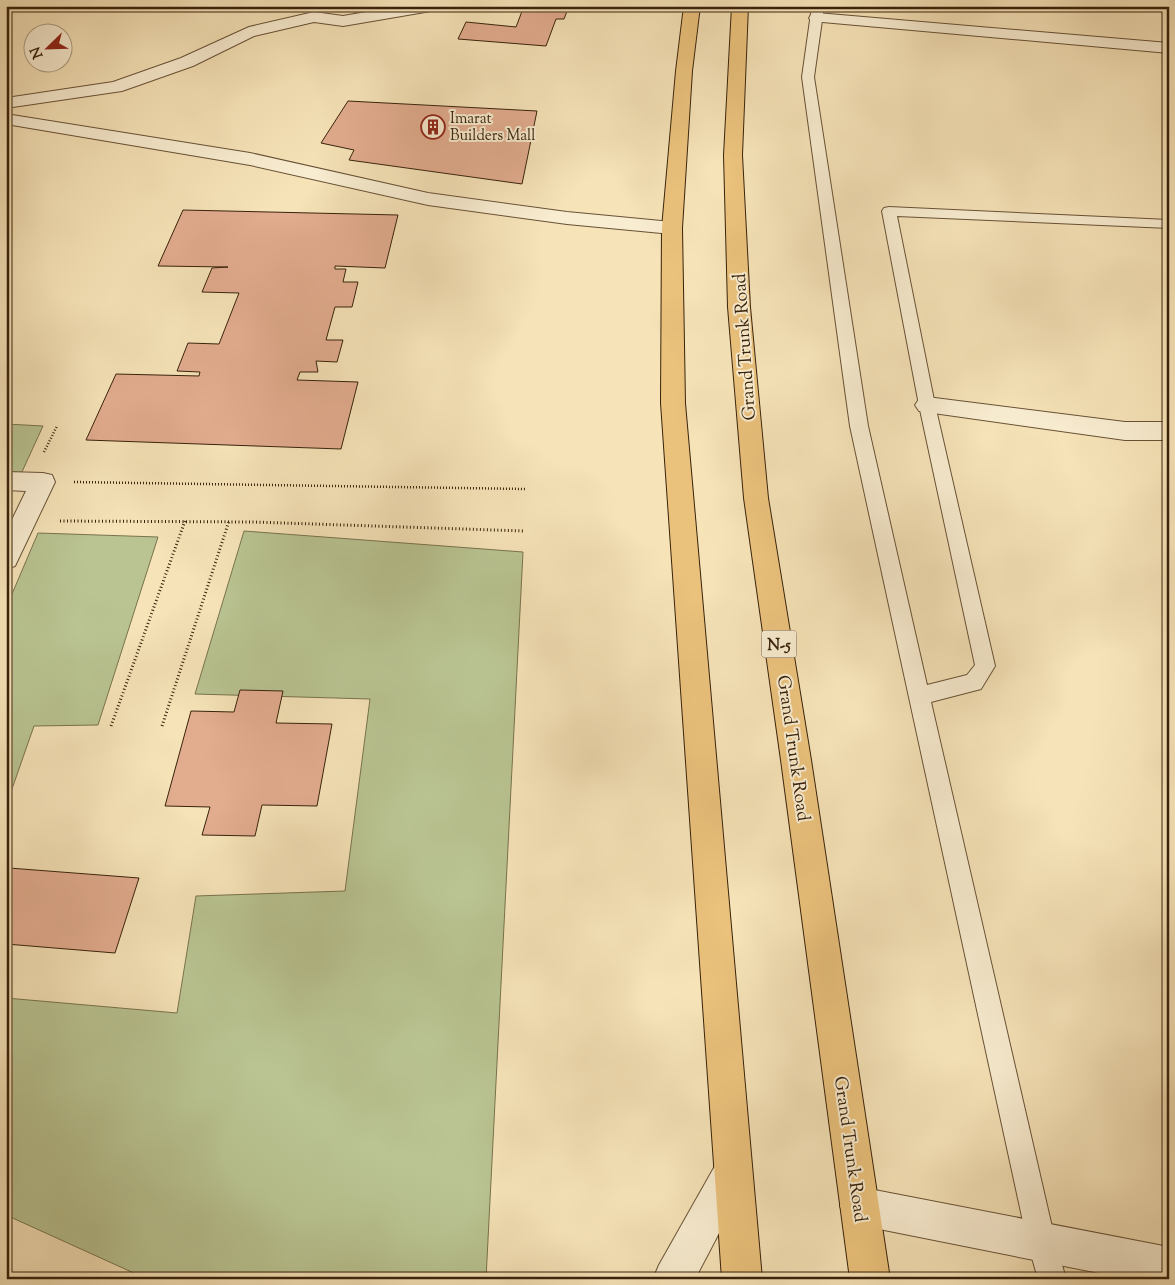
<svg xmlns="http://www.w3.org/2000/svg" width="1175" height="1285" viewBox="0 0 1175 1285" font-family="'Sorts Mill Goudy',serif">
<rect width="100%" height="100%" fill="#f6e3b8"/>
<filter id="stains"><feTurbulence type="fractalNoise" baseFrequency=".004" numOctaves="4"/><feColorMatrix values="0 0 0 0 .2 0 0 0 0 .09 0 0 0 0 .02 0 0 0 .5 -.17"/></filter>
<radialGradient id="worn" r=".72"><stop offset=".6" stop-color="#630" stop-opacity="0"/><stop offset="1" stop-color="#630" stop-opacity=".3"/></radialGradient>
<g fill="#b9c492" stroke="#78734e">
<polygon points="6,424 43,426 21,474 6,473"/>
<polygon points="244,531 523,552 486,1279 147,1279 6,1215 6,998 177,1013 196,896 345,891 370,699 195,694"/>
<polygon points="38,533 158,537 98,725 34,726 6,806 6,608"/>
</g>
<g fill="#e2ac8f" stroke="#38220b">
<polygon points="351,6 409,6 357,15"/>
<polygon points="524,6 569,6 564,19 556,19 546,46 458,39 466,22 516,27"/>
<polygon points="348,101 537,111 522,184 349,160 354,150 321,143"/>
<polygon points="183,210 398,215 385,268 335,266 335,269 346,269 343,282 358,282 352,307 335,307 326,340 343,340 337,362 316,361 318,372 300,372 297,380 358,382 341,449 86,440 116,374 199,376 200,372 177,371 188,343 219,344 239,293 202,292 212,268 228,267 158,266"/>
<polygon points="240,690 283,691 276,723 332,724 317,806 262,805 255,836 202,835 210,807 165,806 191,711 234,712"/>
<polygon points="9,868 139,878 115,953 6,944 6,874"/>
</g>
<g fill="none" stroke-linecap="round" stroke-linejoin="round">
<g stroke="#685236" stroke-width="2">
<polygon id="service" points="812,6 824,6 814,77 868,426 927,685 967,675 975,665 919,405 882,211 884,208 889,207 1169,220 1169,228 897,216 935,405 995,666 981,689 931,702 1055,1240 1066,1279 1038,1279 1027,1240 850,426 802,77"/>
</g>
<g stroke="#685236" stroke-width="2">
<g id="minor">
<polygon points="402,6 439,6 437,9 431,11 343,26 314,22 254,36 193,66 122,91 6,108 6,98 113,82 181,58 249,27 314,12 343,16"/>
<polygon points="817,13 1169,43 1169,53 811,21 809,18 811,15"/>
<polygon points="6,114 250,153 428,193 567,212 672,222 679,224 682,228 679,232 672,234 567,224 428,205 250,165 6,124"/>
<polygon points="927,397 1125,422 1169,422 1169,440 1125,440 919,411 915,405 919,399"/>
<polygon points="6,472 43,473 52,475 55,482 15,566 6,569 6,532 26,491 6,490"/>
<polygon points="733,1151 746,1157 752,1170 695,1279 653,1279 659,1265 720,1157"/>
<polygon points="859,1187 1169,1247 1169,1279 1129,1279 859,1225 846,1219 840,1206 846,1193"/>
</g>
</g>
<g stroke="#38220b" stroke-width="2">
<g id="trunk">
<polygon points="684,6 700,6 692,71 682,228 685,403 762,1279 722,1279 661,403 662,228 676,71"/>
<polygon points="732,6 748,6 742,155 750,307 768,498 811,760 890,1279 850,1279 781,760 744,498 728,307 724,155"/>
</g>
</g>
<g stroke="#38220b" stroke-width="2.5" stroke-dasharray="1 2" stroke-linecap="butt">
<polyline points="44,452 57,426"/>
<polyline points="74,482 526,489"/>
</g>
<g stroke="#38220b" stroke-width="3" stroke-dasharray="1 2.5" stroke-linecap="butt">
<polyline points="60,521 253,522 524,531"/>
<polyline points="111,726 185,521"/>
<polyline points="162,726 229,521"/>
</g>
<use href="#service" fill="#f9edd1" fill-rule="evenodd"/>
<use href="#minor" fill="#f9edd1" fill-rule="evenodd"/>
<use href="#trunk" fill="#ebc27c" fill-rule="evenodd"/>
</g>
<defs>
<g id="building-ring" transform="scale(1.25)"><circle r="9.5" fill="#f9edd1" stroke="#8f2418" stroke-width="1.5"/><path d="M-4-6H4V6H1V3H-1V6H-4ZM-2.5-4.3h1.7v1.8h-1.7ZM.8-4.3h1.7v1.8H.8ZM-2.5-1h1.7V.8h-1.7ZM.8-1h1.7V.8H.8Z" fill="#8f2418"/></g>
</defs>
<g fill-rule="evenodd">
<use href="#building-ring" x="433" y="127"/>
</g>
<g text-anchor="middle" stroke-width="4" stroke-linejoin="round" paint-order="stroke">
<g font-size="15" fill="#38220b" stroke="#f9edd1" text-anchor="start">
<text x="450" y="123">Imarat<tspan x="450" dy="17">Builders Mall</tspan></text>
</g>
<rect fill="#f9edd1" stroke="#725f46" stroke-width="1" x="761.5" y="630.5" width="35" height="27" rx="4"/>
<g font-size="16" font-weight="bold" fill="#38220b">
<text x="779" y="650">N-5</text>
</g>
<g font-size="18" fill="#38220b" stroke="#f9edd1">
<text transform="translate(744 347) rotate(-94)" y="6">Grand Trunk Road</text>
<text transform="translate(794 748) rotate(82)" y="6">Grand Trunk Road</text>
<text transform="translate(851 1149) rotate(82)" y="6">Grand Trunk Road</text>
</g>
</g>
<rect width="1175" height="1285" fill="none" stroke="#f6e3b8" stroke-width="25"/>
<rect x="8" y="8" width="1160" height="1270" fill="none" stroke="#38220b" stroke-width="2.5"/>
<rect x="12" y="12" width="1150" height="1260" fill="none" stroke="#38220b"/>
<g transform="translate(48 48) rotate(247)"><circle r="24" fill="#f9edd1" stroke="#ac9c82"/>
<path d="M0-4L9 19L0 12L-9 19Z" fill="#8f2418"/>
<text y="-8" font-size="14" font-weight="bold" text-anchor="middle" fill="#38220b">N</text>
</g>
<rect width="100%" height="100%" filter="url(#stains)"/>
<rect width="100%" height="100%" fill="url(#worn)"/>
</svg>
